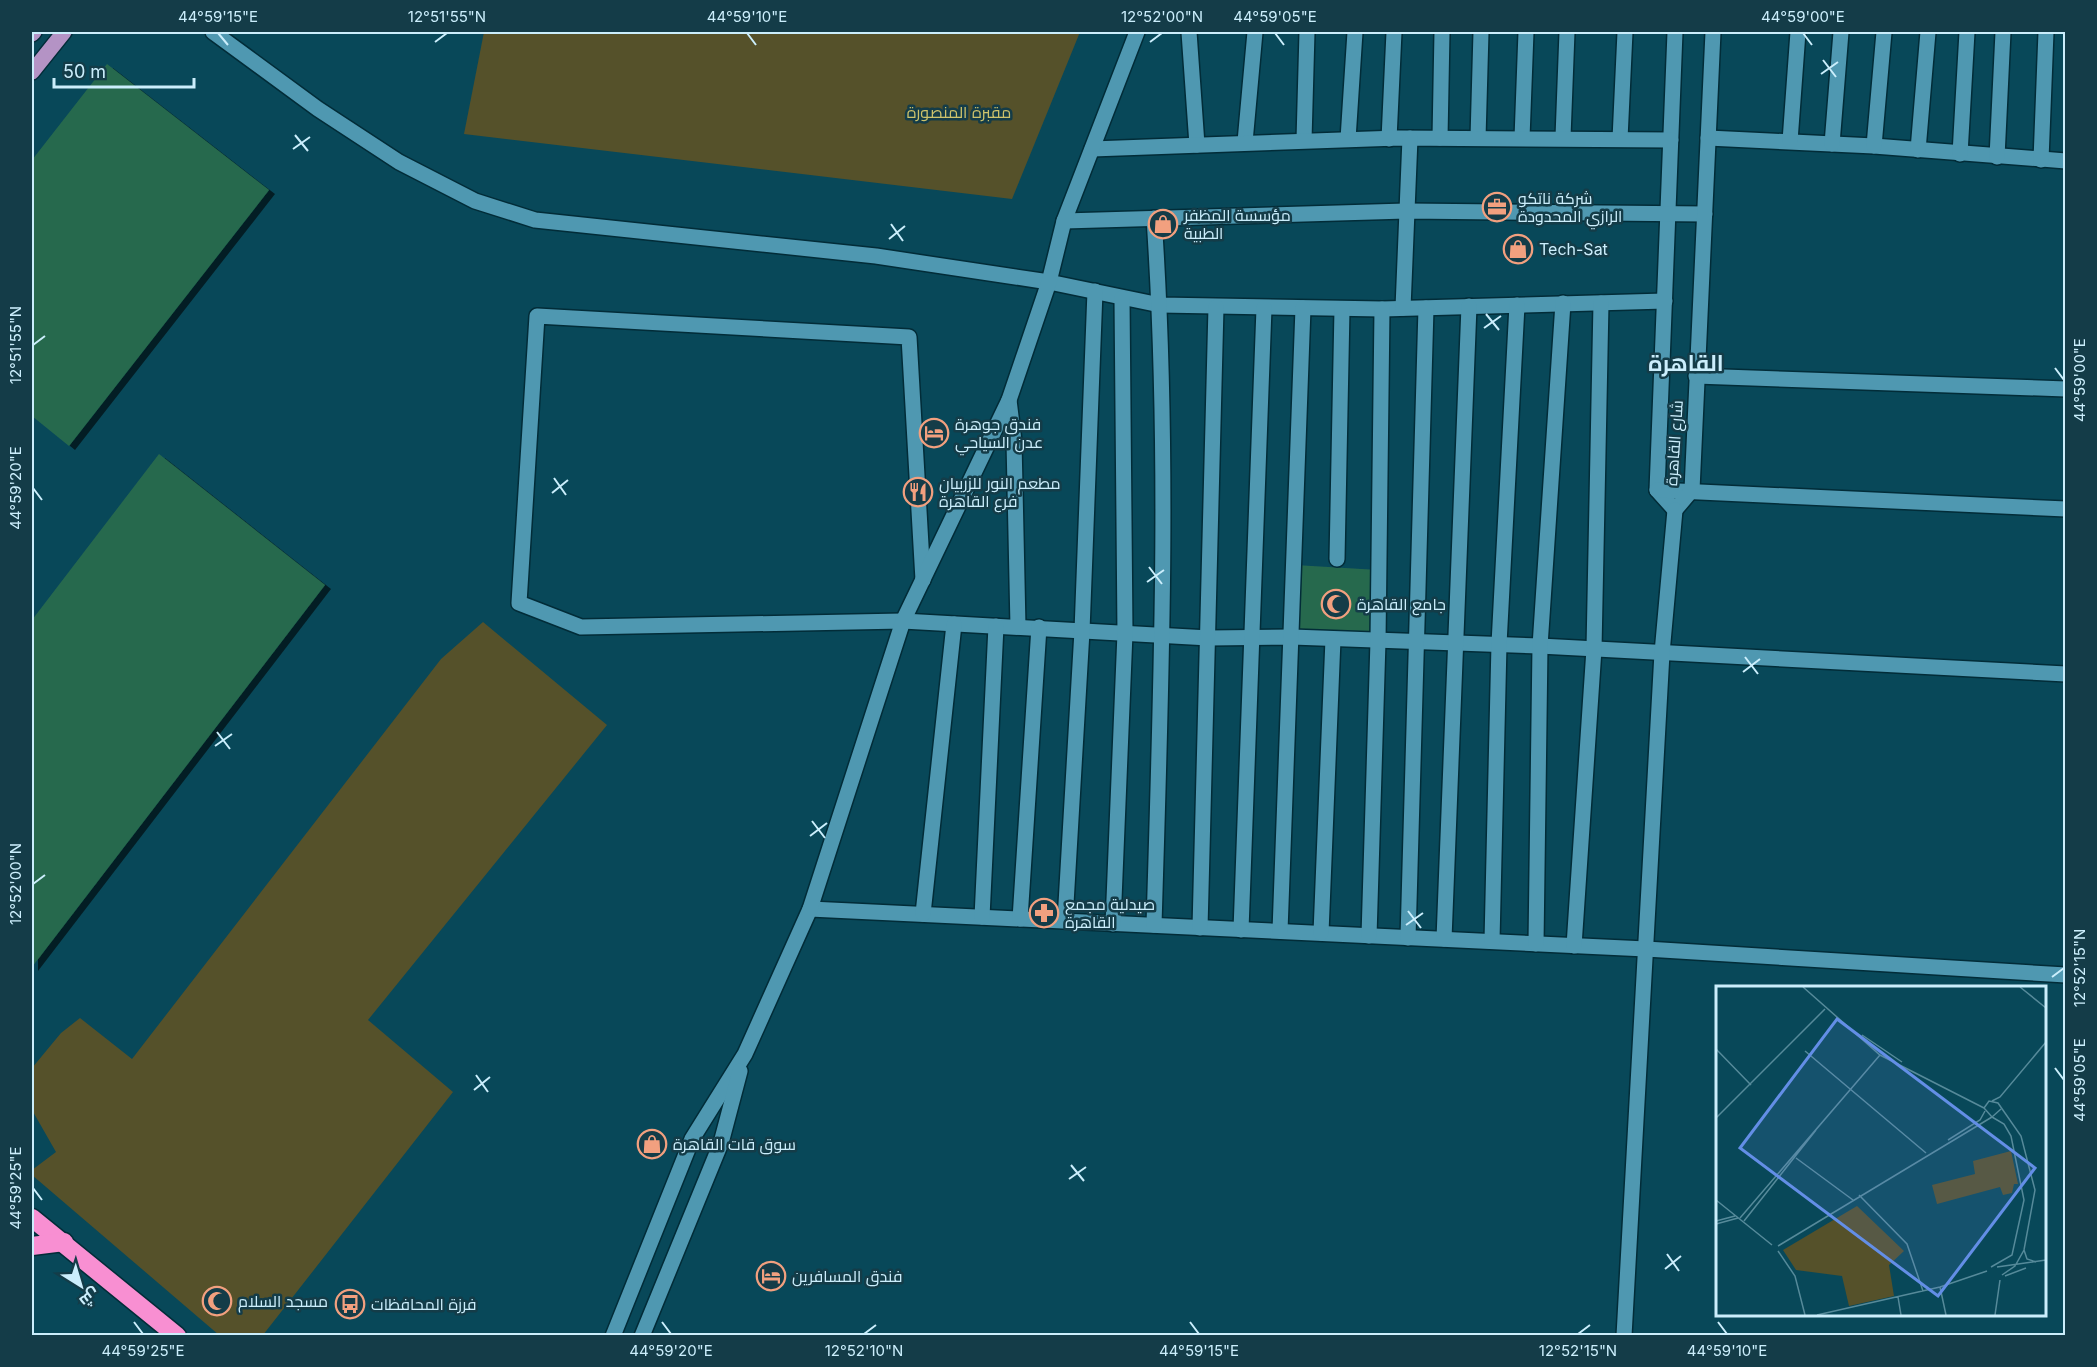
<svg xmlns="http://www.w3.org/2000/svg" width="2097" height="1367" viewBox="0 0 2097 1367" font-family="Inter,Cairo,sans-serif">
<defs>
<filter id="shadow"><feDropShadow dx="6" dy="4" stdDeviation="0" flood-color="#0009"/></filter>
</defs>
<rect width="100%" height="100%" fill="#084859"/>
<g fill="#55512a">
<polygon points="484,32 1080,32 1012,199 464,134"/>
<polygon points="483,622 607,725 368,1020 453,1092 263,1335 219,1335 32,1175 32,1170 56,1152 32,1110 32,1068 61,1033 80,1018 132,1059 441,659"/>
</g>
<g fill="#28694d" filter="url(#shadow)">
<polygon points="107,64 269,190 69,446 32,416 32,160"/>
<polygon points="159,454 325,585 32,967 32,620"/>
<polygon points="1295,565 1378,570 1378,641 1292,637"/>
</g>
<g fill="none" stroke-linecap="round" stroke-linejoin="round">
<g stroke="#022c38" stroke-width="18">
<g id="minor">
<polyline points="213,32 318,109 399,162 475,201 535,220 876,256 1049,282 1160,305 1382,309 1665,301"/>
<polyline points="1189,32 1197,145"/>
<polyline points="1675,32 1657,490 1675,510"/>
<polyline points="1563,137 1567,32"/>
<polyline points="1440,138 1442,32"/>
<polyline points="1478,138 1481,32"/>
<polyline points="1522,138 1526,32"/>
<polyline points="1708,138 1874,146 2066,161"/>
<polyline points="1348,139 1355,32"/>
<polyline points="1389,139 1394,32"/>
<polyline points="1620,139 1625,32"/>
<polyline points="1304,140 1307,32"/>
<polyline points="1790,141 1798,32"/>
<polyline points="1245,142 1255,32"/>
<polyline points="1832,144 1841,32"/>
<polyline points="1874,146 1884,32"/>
<polyline points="1092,149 1398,138 1671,140"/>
<polyline points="1918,150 1928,32"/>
<polyline points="1960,154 1967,32"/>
<polyline points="1997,157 2003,32"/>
<polyline points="2041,160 2046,32"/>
<polyline points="1064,221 1406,211 1705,214"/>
<polyline points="1403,308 1410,138"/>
<polyline points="1696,376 2066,389"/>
<polyline points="1009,400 1014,441 1018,627"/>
<polyline points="1657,490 2066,509"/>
<polyline points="1675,510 1692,490 1713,32"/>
<polyline points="1337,559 1342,309"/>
<polyline points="923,580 909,337 537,316 519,603 581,627 903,621 1209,638 1292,637 1540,646 2066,674"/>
<polyline points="810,909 1646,949 2066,975"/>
<polyline points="923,914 954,624"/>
<polyline points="982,917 996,626"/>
<polyline points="1020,919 1039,627"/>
<polyline points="1065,921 1082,631 1095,291"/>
<polyline points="1113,924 1125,633 1122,298"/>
<path d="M1154,925C1161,690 1170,453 1154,218"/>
<polyline points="1200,928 1216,307"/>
<polyline points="1241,930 1264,308"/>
<polyline points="1280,931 1303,308"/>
<polyline points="1321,933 1333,639"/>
<polyline points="1369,936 1378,641 1382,309"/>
<polyline points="1408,938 1426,308"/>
<polyline points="1444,939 1469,306"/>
<polyline points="1492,941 1499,644 1517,305"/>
<polyline points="1536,944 1540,646 1563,303"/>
<polyline points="1574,946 1594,649 1601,303"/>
<polyline points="613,1336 692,1139 745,1054 810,909 903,621 1009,400 1049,282 1064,221 1137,32"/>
<polyline points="642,1336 721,1143 740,1071"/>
<polyline points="1624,1336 1662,653 1675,510"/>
</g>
</g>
<g stroke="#022c38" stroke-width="18">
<g id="major">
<polyline points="32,34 34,32"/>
<polyline points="32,72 64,32"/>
</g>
</g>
<g stroke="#022c38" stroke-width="21">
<g id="highway">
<polyline points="32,1218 177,1336"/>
<polyline points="32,1246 64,1242"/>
</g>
</g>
<use href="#minor" stroke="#4f98b1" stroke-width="15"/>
<use href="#major" stroke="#b493c5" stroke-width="15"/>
<use href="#highway" stroke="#f88fd2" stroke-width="18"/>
</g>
<path fill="none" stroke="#cbeefc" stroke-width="2" d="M218,33L228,45M747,33L756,45M1275,33L1284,45M1803,33L1812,45M435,42L447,33M1150,42L1162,33M1823,60L1836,77M1821,74L1838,62M295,135L308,151M293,149L310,137M891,224L903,241M889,239L905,226M1486,314L1499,330M1484,328L1501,316M33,345L45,336M2055,368L2064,380M554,478L566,495M33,488L42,500M552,493L568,480M1149,567L1162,584M1147,582L1164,570M1745,657L1758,674M1743,672L1760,659M217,732L230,749M215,746L232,734M812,821L825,838M810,836L827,823M33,884L45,875M1408,911L1421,928M1406,925L1423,913M2052,977L2064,968M2055,1068L2064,1080M476,1075L488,1092M474,1090L490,1077M1071,1165L1084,1181M1069,1179L1086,1167M33,1188L42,1200M1667,1254L1679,1271M1665,1269L1681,1256M134,1322L143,1334M662,1322L671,1334M1190,1322L1199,1334M1718,1322L1727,1334M864,1334L876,1325M1578,1334L1590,1325"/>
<defs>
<g id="office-ring" transform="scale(1.5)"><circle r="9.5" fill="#143c48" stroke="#f2a07f" stroke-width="1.5"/><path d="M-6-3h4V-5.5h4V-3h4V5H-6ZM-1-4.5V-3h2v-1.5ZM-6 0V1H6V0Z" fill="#f2a07f"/></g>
<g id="shop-ring" transform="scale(1.5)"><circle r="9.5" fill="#143c48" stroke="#f2a07f" stroke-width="1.5"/><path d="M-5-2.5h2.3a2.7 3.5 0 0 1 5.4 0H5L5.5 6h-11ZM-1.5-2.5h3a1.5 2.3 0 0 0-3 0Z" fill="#f2a07f"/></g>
<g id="hotel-ring" transform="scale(1.5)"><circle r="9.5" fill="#143c48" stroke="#f2a07f" stroke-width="1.5"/><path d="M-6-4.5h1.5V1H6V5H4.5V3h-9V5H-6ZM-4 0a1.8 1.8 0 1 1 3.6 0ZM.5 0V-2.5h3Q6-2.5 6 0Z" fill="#f2a07f"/></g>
<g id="restaurant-ring" transform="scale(1.5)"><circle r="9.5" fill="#143c48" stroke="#f2a07f" stroke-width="1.5"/><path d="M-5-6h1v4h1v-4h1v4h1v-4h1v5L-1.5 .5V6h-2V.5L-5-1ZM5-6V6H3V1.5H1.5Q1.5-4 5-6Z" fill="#f2a07f"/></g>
<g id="mosque-ring" transform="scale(1.5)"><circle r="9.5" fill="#143c48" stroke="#f2a07f" stroke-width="1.5"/><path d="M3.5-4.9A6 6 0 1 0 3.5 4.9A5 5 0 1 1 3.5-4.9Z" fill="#f2a07f"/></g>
<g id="pharmacy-ring" transform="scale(1.5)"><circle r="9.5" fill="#143c48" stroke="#f2a07f" stroke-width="1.5"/><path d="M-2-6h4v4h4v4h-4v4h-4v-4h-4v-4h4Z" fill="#f2a07f"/></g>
<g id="bus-ring" transform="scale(1.5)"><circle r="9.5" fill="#143c48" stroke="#f2a07f" stroke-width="1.5"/><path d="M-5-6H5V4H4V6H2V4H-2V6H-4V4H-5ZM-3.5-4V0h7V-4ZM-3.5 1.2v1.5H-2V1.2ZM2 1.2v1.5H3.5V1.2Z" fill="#f2a07f"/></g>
</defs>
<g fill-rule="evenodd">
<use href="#office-ring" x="1497" y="207"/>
<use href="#shop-ring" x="1163" y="224"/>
<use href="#shop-ring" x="1518" y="249"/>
<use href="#hotel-ring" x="934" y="433"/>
<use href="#restaurant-ring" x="918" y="492"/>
<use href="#mosque-ring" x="1336" y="604"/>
<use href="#pharmacy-ring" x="1044" y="913"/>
<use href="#shop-ring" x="652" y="1144"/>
<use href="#hotel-ring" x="771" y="1276"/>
<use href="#mosque-ring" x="217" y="1301"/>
<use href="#bus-ring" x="350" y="1304"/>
</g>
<g text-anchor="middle" stroke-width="5" stroke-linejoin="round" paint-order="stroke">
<g font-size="16" fill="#cec36b" stroke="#143c48">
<text x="959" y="118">مقبرة المنصورة</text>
</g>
<g font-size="16" fill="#cbeefc" stroke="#143c48" text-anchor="start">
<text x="1518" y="204">شركة ناتكو<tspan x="1518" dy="18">الرازي المحدودة</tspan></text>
<text x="1184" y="221">مؤسسة المظفر<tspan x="1184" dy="18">الطبية</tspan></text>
<text x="1539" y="255">Tech-Sat</text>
<text x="955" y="430">فندق جوهرة<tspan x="955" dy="18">عدن السياحي</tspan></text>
<text x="939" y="489">مطعم النور للزربيان<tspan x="939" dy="18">فرع القاهرة</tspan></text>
<text x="1357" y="610">جامع القاهرة</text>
<text x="1065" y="910">صيدلية مجمع<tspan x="1065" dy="18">القاهرة</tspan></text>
<text x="673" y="1150">سوق قات القاهرة</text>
<text x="792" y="1282">فندق المسافرين</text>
<text x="238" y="1307">مسجد السلام</text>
<text x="371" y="1310">فرزة المحافظات</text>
</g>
<g font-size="16" fill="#cbeefc" stroke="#143c48">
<text transform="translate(1674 443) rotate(-86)" y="6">شارع القاهرة</text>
</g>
<g font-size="22" font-weight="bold" fill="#cbeefc" stroke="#143c48">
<text x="1686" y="371">القاهرة</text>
</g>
</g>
<g transform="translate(1716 986)">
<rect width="330" height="330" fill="#084859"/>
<path d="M295,165L302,198H298L296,207L287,209L284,201L221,218L216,199L259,188L257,175ZM141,220L188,265L173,279L178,310L133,320L126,290L80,284L67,264Z" fill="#55512a"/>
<path fill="none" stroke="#568a9a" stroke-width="1.5" d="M87,1L164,69L268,122M304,1L330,22M146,49L186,76M0,63L35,99M89,65L210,167M276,115L284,111L330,56M285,123L276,131L268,122L273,115L282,117L305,150L319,204L308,264L299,280L286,289M0,132L109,23M232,154L264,134L269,125M80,172L137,214M143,209L191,258L207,305M0,214L56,259M24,232L164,69M0,235L19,230M28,235L100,144M0,238L22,232M62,260L276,131M308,264L311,273L320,276M62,265L79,290L89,329M275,281L296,269L308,214L295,150L288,138L276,131M281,281L330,274M289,290L310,282M224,301L230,329M182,311L185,329M101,329L224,301L271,285M279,329L284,294"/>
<path fill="#638ee6" fill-opacity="0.15" stroke="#638ee6" stroke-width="3" d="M121,33L319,182L222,310L24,162Z"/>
<rect width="330" height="330" fill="none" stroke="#cbeefc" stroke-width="3"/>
</g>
<rect width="2097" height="1367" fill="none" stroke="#143c48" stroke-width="66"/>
<g transform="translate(81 1286) rotate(143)" stroke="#143c48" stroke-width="4.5" paint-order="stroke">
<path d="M0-4.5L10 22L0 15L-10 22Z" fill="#cbeefc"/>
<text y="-9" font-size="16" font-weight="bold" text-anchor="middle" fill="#cbeefc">ش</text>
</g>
<path d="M54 78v9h140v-9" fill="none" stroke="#cbeefc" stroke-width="3"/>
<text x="63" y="78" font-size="18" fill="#cbeefc" stroke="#143c48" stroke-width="4.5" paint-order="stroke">50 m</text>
<rect x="33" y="33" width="2031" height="1301" fill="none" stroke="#cbeefc" stroke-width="2"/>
<g font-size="15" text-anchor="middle" fill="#cbeefc">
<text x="218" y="22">44°59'15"E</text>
<text x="447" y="22">12°51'55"N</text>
<text x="747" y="22">44°59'10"E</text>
<text x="1162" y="22">12°52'00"N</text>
<text x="1275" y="22">44°59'05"E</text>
<text x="1803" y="22">44°59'00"E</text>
<text transform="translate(16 345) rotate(-90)" y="5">12°51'55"N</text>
<text transform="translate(2080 380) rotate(-90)" y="5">44°59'00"E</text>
<text transform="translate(16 488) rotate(-90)" y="5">44°59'20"E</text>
<text transform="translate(16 884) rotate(-90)" y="5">12°52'00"N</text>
<text transform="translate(2080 968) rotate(-90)" y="5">12°52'15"N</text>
<text transform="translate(2080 1080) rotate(-90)" y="5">44°59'05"E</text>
<text transform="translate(16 1188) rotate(-90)" y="5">44°59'25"E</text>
<text x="143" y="1356">44°59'25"E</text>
<text x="671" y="1356">44°59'20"E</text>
<text x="864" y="1356">12°52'10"N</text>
<text x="1199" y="1356">44°59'15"E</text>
<text x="1578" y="1356">12°52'15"N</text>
<text x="1727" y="1356">44°59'10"E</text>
</g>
</svg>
